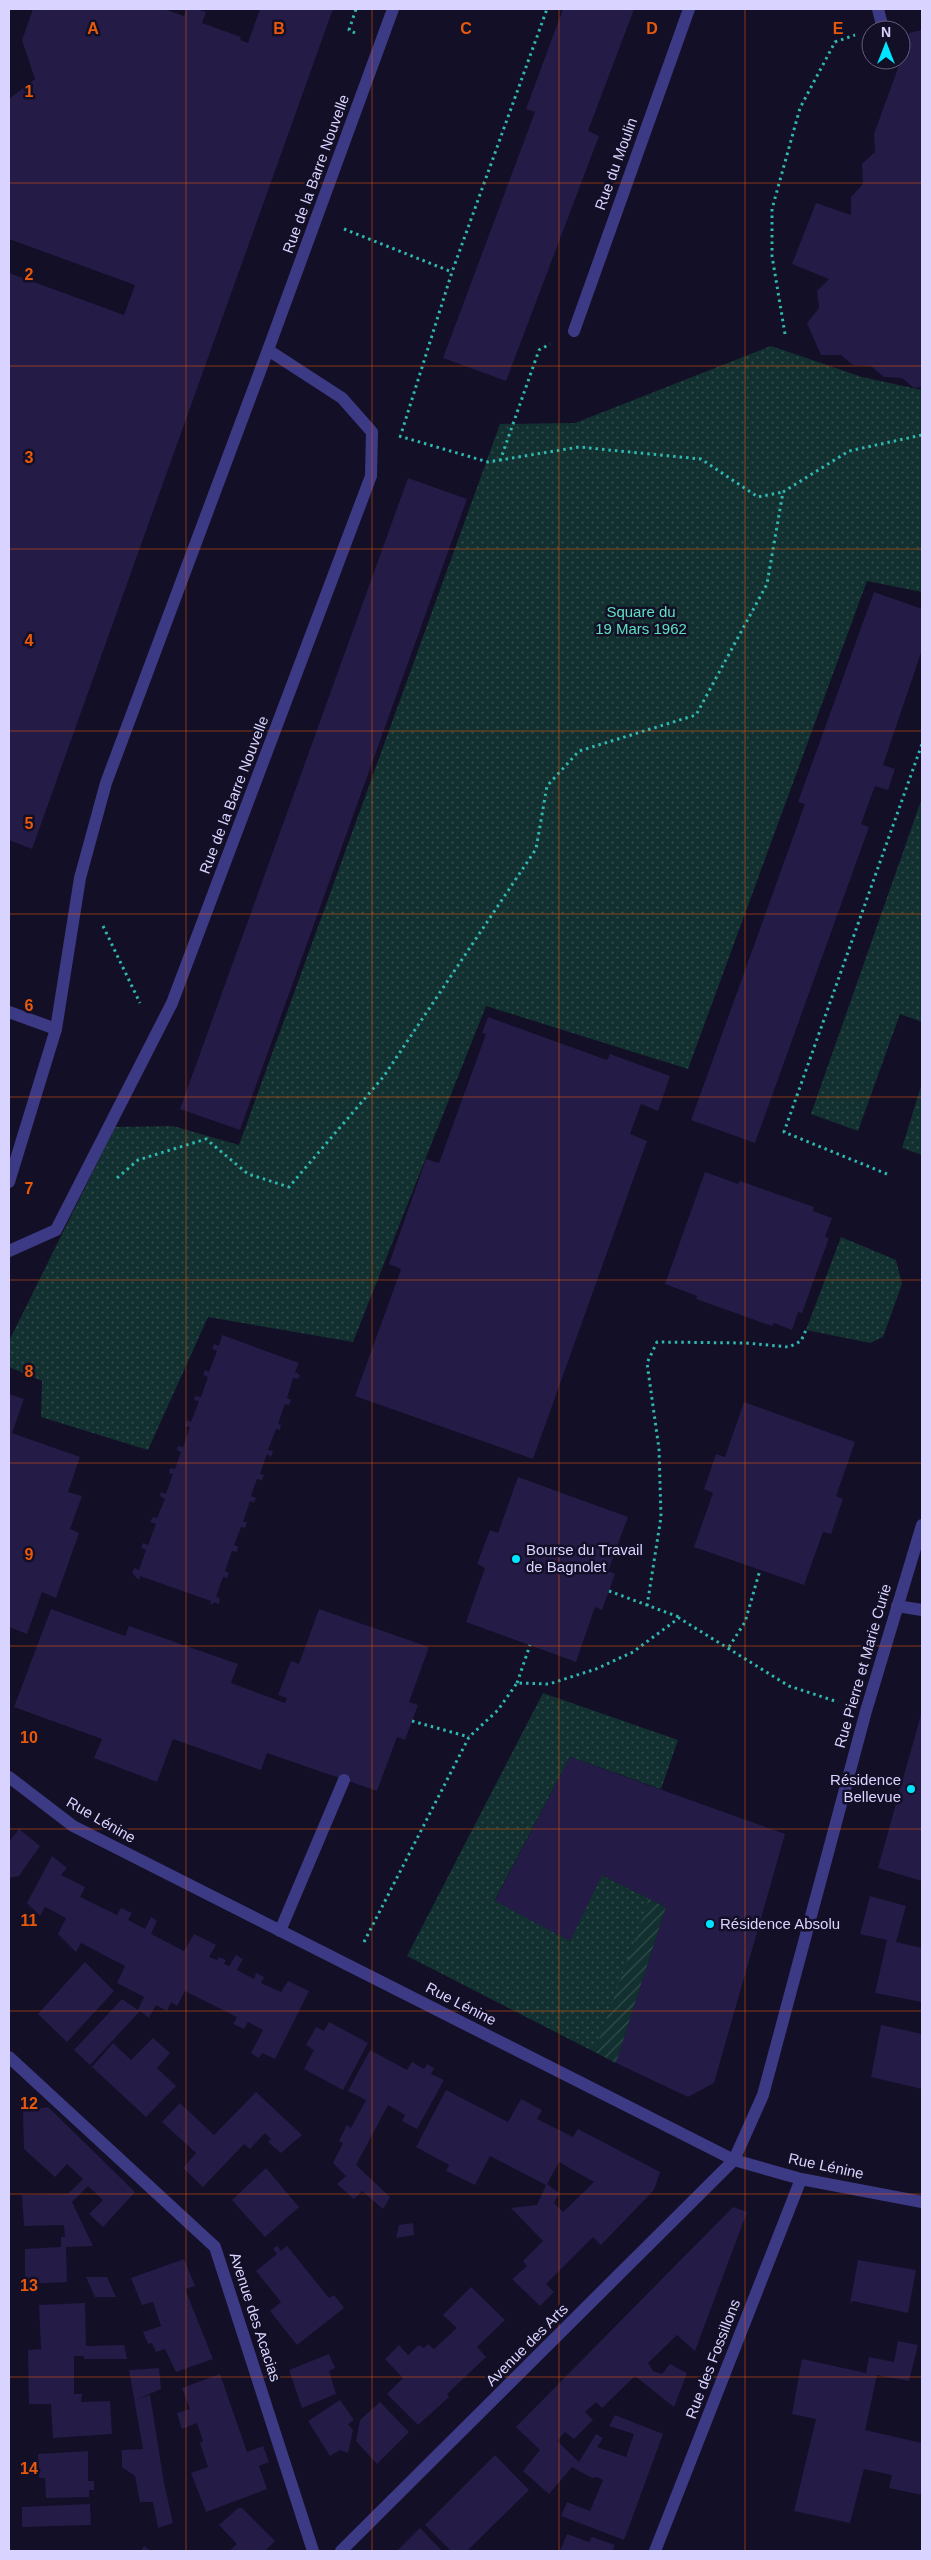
<svg xmlns="http://www.w3.org/2000/svg" width="931" height="2560" viewBox="0 0 931 2560" font-family="Arial,sans-serif">
<defs>
<pattern id="grass-dots" width="8" height="8" patternUnits="userSpaceOnUse" patternTransform="scale(1.25)"><rect width="8" height="8" fill="#12302f"/><path d="M2 2h.1M6 6h.1" fill="none" stroke="#344d4e" stroke-width="1.8" stroke-linecap="round"/></pattern>
<pattern id="garden-furrows" width="10" height="10" patternUnits="userSpaceOnUse" patternTransform="scale(1.25)"><rect width="10" height="10" fill="#12302f"/><path d="M-1 1l2-2M0 10L10 0M9 11l2-2" fill="none" stroke="#344d4e"/></pattern>
</defs>
<rect width="100%" height="100%" fill="#130f26"/>
<g fill="url(#grass-dots)">
<polygon points="771,346 862,377 922,390 922,592 867,581 688,1069 486,1006 353,1342 208,1317 148,1450 41,1417 42,1381 9,1367 9,1341 115,1127 173,1126 239,1145 500,424 575,423"/>
<polygon points="922,798 922,1022 900,1014 858,1131 811,1114"/>
<polygon points="922,1083 922,1155 902,1148"/>
<polygon points="841,1237 896,1260 902,1284 883,1337 870,1343 806,1330"/>
<polygon points="543,1693 678,1740 661,1789 570,1757 495,1900 602,1875 666,1907 616,2063 407,1956"/>
</g>
<polygon fill="url(#garden-furrows)" points="649,1899 666,1907 616,2063 595,2052"/>
<g fill="#241b47" fill-rule="evenodd">
<polygon points="33,9 164,9 184,16 186,9 197,9 206,12 202,23 241,37 240,40 248,43 260,9 333,9 32,849 9,840 9,273 124,315 135,285 9,239 9,99 35,79 22,40"/>
<polygon points="563,9 634,9 588,131 599,136 506,381 443,358 535,112 526,109"/>
<polygon points="922,30 922,387 914,388 902,378 884,377 871,366 853,365 841,355 821,355 807,323 819,308 817,291 829,279 792,264 816,203 851,215 851,197 863,184 862,164 875,152 874,134 901,60 910,50 909,33"/>
<polygon points="408,478 467,499 240,1130 180,1109"/>
<polygon points="874,592 922,609 922,650 883,765 895,769 888,790 875,786 861,824 869,827 755,1143 691,1120 805,804 798,802"/>
<polygon points="488,1017 607,1060 610,1054 670,1076 658,1111 641,1104 630,1134 647,1141 533,1459 355,1396 401,1269 389,1264 426,1159 439,1163 486,1034 482,1033"/>
<polygon points="705,1172 738,1184 740,1181 814,1207 813,1211 832,1218 825,1237 829,1238 802,1313 798,1312 792,1330 774,1323 772,1326 696,1299 697,1296 665,1284"/>
<polygon points="222,1335 299,1363 295,1372 300,1375 298,1379 293,1378 287,1398 291,1400 289,1405 285,1404 278,1424 281,1425 280,1430 276,1429 268,1450 273,1451 271,1457 267,1454 260,1474 264,1475 262,1480 257,1479 251,1496 256,1498 254,1503 250,1501 243,1522 247,1522 245,1528 241,1527 234,1545 238,1547 237,1552 232,1551 225,1571 229,1573 227,1578 223,1577 216,1597 220,1598 219,1604 214,1602 213,1604 210,1604 211,1601 140,1576 139,1580 132,1573 134,1568 139,1570 146,1550 141,1548 143,1543 148,1545 156,1524 150,1522 153,1517 157,1518 165,1499 160,1496 161,1492 166,1494 173,1474 169,1473 170,1468 175,1469 181,1452 177,1450 178,1446 183,1447 190,1427 185,1426 187,1420 191,1422 199,1401 194,1400 195,1396 201,1397 208,1377 203,1375 205,1370 209,1372 217,1351 212,1349 214,1344 219,1346"/>
<polygon points="9,1394 24,1399 12,1433 80,1457 68,1492 82,1496 70,1529 79,1533 56,1598 42,1592 27,1634 9,1627"/>
<polygon points="744,1402 855,1442 836,1496 843,1499 831,1534 823,1532 804,1585 694,1547 713,1493 704,1489 716,1454 725,1457"/>
<polygon points="518,1477 628,1517 608,1571 615,1574 602,1610 595,1607 576,1662 466,1622 485,1568 477,1564 490,1530 498,1533"/>
<polygon points="51,1609 125,1636 129,1626 238,1664 231,1683 285,1703 287,1698 278,1695 291,1661 299,1664 319,1609 429,1647 409,1702 418,1705 405,1740 397,1737 377,1791 267,1753 261,1770 173,1739 157,1782 94,1758 102,1739 14,1707"/>
<polygon points="922,1711 922,1881 878,1868"/>
<polygon points="570,1757 785,1834 714,2083 688,2097 616,2063 666,1907 602,1875 570,1941 495,1901"/>
<polygon points="19,1829 40,1846 19,1876 9,1878 9,1842"/>
<polygon points="52,1856 67,1868 61,1875 85,1887 80,1897 117,1915 121,1908 132,1913 128,1920 145,1929 151,1917 157,1921 151,1934 184,1951 194,1934 216,1945 209,1957 217,1960 219,1957 226,1960 224,1964 229,1966 236,1955 243,1959 237,1970 254,1979 256,1973 264,1977 261,1983 281,1992 288,1981 309,1991 275,2059 262,2053 259,2058 251,2053 263,2030 248,2022 244,2029 233,2024 237,2017 185,1991 177,2006 171,2002 167,2011 156,2005 149,2018 140,2011 90,2065 74,2050 122,1999 138,2010 144,1997 117,1983 125,1966 81,1943 76,1952 58,1934 66,1918 45,1907 40,1916 27,1903"/>
<polygon points="870,1896 906,1906 896,1942 922,1948 922,2002 875,1993 887,1940 860,1934"/>
<polygon points="85,1962 114,1991 67,2042 38,2014"/>
<polygon points="329,2022 368,2043 343,2090 304,2069 314,2050 306,2045 316,2027 324,2031"/>
<polygon points="881,2025 922,2034 922,2089 871,2077"/>
<polygon points="153,2038 170,2053 157,2068 176,2086 146,2117 92,2067 113,2043 131,2060"/>
<polygon points="370,2050 407,2070 412,2062 424,2069 427,2064 434,2068 431,2074 444,2080 417,2129 402,2121 405,2115 388,2105 356,2165 390,2197 383,2209 362,2191 354,2199 337,2184 346,2176 333,2163 343,2143 339,2141 347,2125 351,2128 366,2100 348,2091"/>
<path d="M446,2090L508,2122L521,2099L542,2110L537,2119L573,2137L578,2129L660,2172L654,2190L601,2245L593,2237L546,2284L554,2292L540,2306L512,2279L527,2266L523,2261L543,2241L511,2208L537,2205L546,2185L490,2156L475,2185L446,2171L449,2165L416,2147ZM559,2162L594,2182L563,2212L554,2203L559,2193L547,2184Z"/>
<polygon points="256,2092 302,2135 281,2153 268,2142 271,2139 265,2133 250,2149 244,2144 203,2187 183,2168 196,2153 162,2122 180,2103 214,2135"/>
<polygon points="48,2107 135,2192 103,2227 89,2214 103,2200 88,2186 72,2202 93,2246 66,2247 67,2282 25,2284 25,2249 61,2247 61,2237 65,2237 64,2225 24,2226 22,2195 68,2194 83,2179 67,2164 55,2177 24,2149 23,2111"/>
<polygon points="266,2168 299,2207 265,2237 232,2200"/>
<polygon points="733,2207 747,2212 695,2351 677,2335 648,2363 653,2371 662,2374 670,2364 687,2373 674,2407 635,2376 602,2408 596,2402 585,2412 593,2420 574,2439 565,2432 557,2441 579,2462 596,2434 603,2438 597,2447 626,2457 634,2434 609,2426 615,2415 663,2434 624,2540 561,2516 567,2502 590,2511 603,2480 597,2477 592,2478 572,2467 549,2494 523,2471 540,2450 516,2427"/>
<polygon points="413,2223 414,2235 396,2238 399,2225"/>
<polygon points="277,2246 281,2251 287,2246 329,2298 334,2295 344,2308 297,2345 270,2311 281,2302 256,2271 277,2254 273,2249"/>
<polygon points="184,2259 195,2286 185,2289 213,2359 176,2372 165,2349 156,2352 152,2343 148,2344 143,2332 161,2326 153,2302 142,2305 131,2278"/>
<polygon points="858,2260 916,2270 908,2313 853,2301 850,2304"/>
<polygon points="86,2277 107,2277 116,2297 95,2297"/>
<polygon points="471,2287 505,2320 477,2347 486,2357 447,2394 449,2397 418,2425 387,2394 403,2378 385,2359 399,2345 408,2355 419,2345 424,2348 428,2344 434,2349 457,2328 443,2315"/>
<polygon points="85,2303 86,2346 124,2345 127,2359 84,2359 84,2356 74,2356 74,2394 82,2394 81,2402 110,2401 112,2434 53,2438 51,2404 29,2404 28,2350 41,2349 39,2305"/>
<polygon points="898,2341 918,2345 909,2381 877,2375 865,2430 922,2443 922,2495 889,2488 892,2475 864,2469 850,2523 794,2511 816,2419 792,2414 802,2359 866,2373 869,2357 894,2362"/>
<polygon points="329,2354 335,2368 329,2371 336,2394 302,2408 289,2370"/>
<polygon points="159,2368 161,2389 138,2399 150,2395 164,2483 173,2523 158,2528 153,2502 140,2502 135,2476 122,2467 122,2450 143,2449 129,2370"/>
<polygon points="220,2374 247,2452 263,2446 269,2462 259,2466 267,2489 206,2512 191,2473 208,2467 200,2443 203,2441 197,2423 182,2429 177,2413 190,2409 182,2388"/>
<polygon points="340,2400 354,2420 348,2424 353,2430 348,2453 340,2450 330,2456 308,2421"/>
<polygon points="380,2402 409,2432 377,2464 356,2441 360,2420"/>
<polygon points="88,2451 88,2481 94,2481 94,2490 89,2490 89,2497 46,2498 45,2478 39,2478 38,2454"/>
<polygon points="495,2455 529,2490 467,2551 451,2551 425,2525"/>
<polygon points="90,2504 91,2525 22,2527 22,2507"/>
<polygon points="238,2508 242,2508 275,2541 265,2551 229,2551 237,2544 219,2525"/>
<polygon points="420,2528 442,2551 397,2551"/>
<polygon points="567,2534 589,2542 592,2537 615,2545 612,2551 560,2551"/>
<polygon points="144,2546 151,2551 141,2551"/>
</g>
<g fill="none" stroke-linecap="round" stroke-linejoin="round">
<g stroke="#2fb8b0" stroke-width="3" stroke-dasharray="2.5 4" stroke-linecap="butt">
<polyline points="355,33 349,30 356,9"/>
<polyline points="344,229 452,272"/>
<polyline points="785,334 772,256 772,209 800,108 835,42 855,35"/>
<polyline points="402,431 452,272 547,9"/>
<polyline points="399,436 488,462 579,447 701,459 758,497 783,492"/>
<polyline points="500,461 539,350 550,344"/>
<polyline points="103,926 140,1003"/>
<polyline points="887,1174 784,1132 922,744"/>
<polyline points="117,1178 138,1160 206,1139 248,1174 289,1187 384,1076 536,849 547,786 579,751 696,715 767,584 783,492 849,451 922,435"/>
<polyline points="609,1591 679,1617"/>
<polyline points="647,1606 661,1517 659,1449 647,1363 657,1342 746,1343 789,1347 801,1341 806,1330"/>
<polyline points="729,1647 745,1622 760,1570"/>
<polyline points="517,1683 530,1645"/>
<polyline points="412,1721 469,1737"/>
<polyline points="364,1942 469,1737 498,1710 517,1683 549,1684 596,1669 633,1652 679,1618 789,1686 838,1702"/>
</g>
<g stroke="#3d3a85" stroke-width="12">
<polyline points="9,1012 56,1029"/>
<polyline points="280,1931 344,1780"/>
</g>
<g stroke="#3d3a85" stroke-width="12">
<polyline points="878,9 882,25"/>
<polyline points="574,331 689,9"/>
<polyline points="9,1182 56,1029 80,878 106,783 268,350 393,9"/>
<polyline points="9,1251 56,1230 172,1003 371,476 372,432 342,398 268,350"/>
<polyline points="897,1606 922,1610"/>
<polyline points="9,1777 73,1826 734,2160 801,2179 922,2202"/>
<polyline points="9,2057 215,2247 313,2551"/>
<polyline points="341,2551 734,2160 763,2095 866,1711 922,1525"/>
<polyline points="655,2551 801,2179"/>
</g>
</g>
<path fill="none" stroke="#e8590c" stroke-width="1" stroke-opacity="0.55" d="M186,9V2551M372,9V2551M559,9V2551M745,9V2551M9,183H922M9,366H922M9,549H922M9,731H922M9,914H922M9,1097H922M9,1280H922M9,1463H922M9,1646H922M9,1829H922M9,2011H922M9,2194H922M9,2377H922"/>
<g fill="#00e5ff" stroke="#130f26" stroke-width="2">
<circle cx="516" cy="1559" r="5"/>
<circle cx="911" cy="1789" r="5"/>
<circle cx="710" cy="1924" r="5"/>
</g>
<g text-anchor="middle" stroke-width="5" stroke-linejoin="round" paint-order="stroke">
<g font-size="15" fill="#d9d4ff" stroke="#130f26">
<text transform="translate(616 164) rotate(-70)" y="5">Rue du Moulin</text>
<text transform="translate(316 174) rotate(-70)" y="5">Rue de la Barre Nouvelle</text>
<text transform="translate(234 795) rotate(-69)" y="5">Rue de la Barre Nouvelle</text>
<text transform="translate(863 1666) rotate(-74)" y="5">Rue Pierre et Marie Curie</text>
<text transform="translate(101 1820) rotate(30)" y="5">Rue Lénine</text>
<text transform="translate(461 2004) rotate(27)" y="5">Rue Lénine</text>
<text transform="translate(826 2166) rotate(12)" y="5">Rue Lénine</text>
<text transform="translate(255 2317) rotate(72)" y="5">Avenue des Acacias</text>
<text transform="translate(527 2345) rotate(-45)" y="5">Avenue des Arts</text>
<text transform="translate(713 2359) rotate(-69)" y="5">Rue des Fossillons</text>
</g>
<g font-size="15" fill="#5fe0c0" stroke="#130f26">
<text x="641" y="617">Square du<tspan x="641" dy="17">19 Mars 1962</tspan></text>
</g>
<g font-size="15" fill="#d9d4ff" stroke="#130f26" text-anchor="start">
<text x="526" y="1555">Bourse du Travail<tspan x="526" dy="17">de Bagnolet</tspan></text>
<text x="901" y="1785" text-anchor="end">Résidence<tspan x="901" dy="17">Bellevue</tspan></text>
<text x="720" y="1929">Résidence Absolu</text>
</g>
</g>
<g font-size="16" text-anchor="middle" font-weight="bold" fill="#e8590c" stroke="#130f26" stroke-width="5" stroke-linejoin="round" paint-order="stroke">
<text x="93" y="34">A</text>
<text x="279" y="34">B</text>
<text x="466" y="34">C</text>
<text x="652" y="34">D</text>
<text x="838" y="34">E</text>
<text x="29" y="97">1</text>
<text x="29" y="280">2</text>
<text x="29" y="463">3</text>
<text x="29" y="646">4</text>
<text x="29" y="829">5</text>
<text x="29" y="1011">6</text>
<text x="29" y="1194">7</text>
<text x="29" y="1377">8</text>
<text x="29" y="1560">9</text>
<text x="29" y="1743">10</text>
<text x="29" y="1926">11</text>
<text x="29" y="2109">12</text>
<text x="29" y="2291">13</text>
<text x="29" y="2474">14</text>
</g>
<rect width="931" height="2560" fill="none" stroke="#d9d4ff" stroke-width="20"/>
<g transform="translate(886 45)"><circle r="24" fill="#130f26" stroke="#625e7d"/>
<path d="M0-4L9 19L0 12L-9 19Z" fill="#00e5ff"/>
<text y="-8" font-size="14" font-weight="bold" text-anchor="middle" fill="#d9d4ff">N</text>
</g>
</svg>
